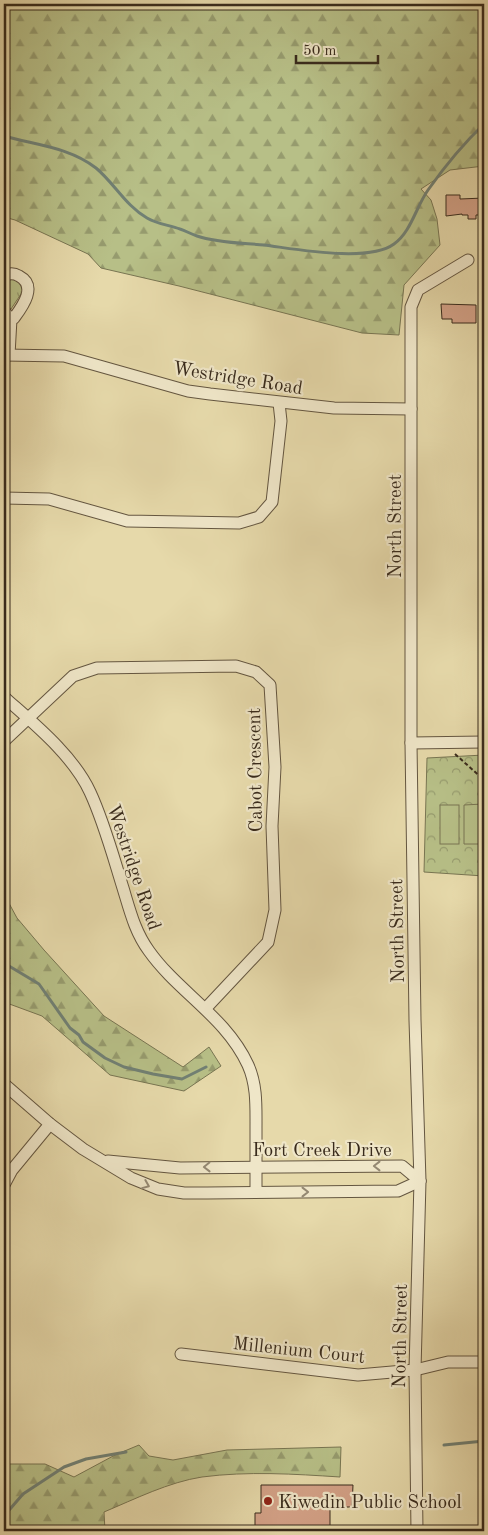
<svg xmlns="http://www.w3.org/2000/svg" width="488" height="1535" viewBox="0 0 488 1535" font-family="'Old Standard TT',serif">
<defs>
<pattern id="grass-tufts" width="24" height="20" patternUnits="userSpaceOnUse" patternTransform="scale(1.25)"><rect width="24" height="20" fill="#b7bf87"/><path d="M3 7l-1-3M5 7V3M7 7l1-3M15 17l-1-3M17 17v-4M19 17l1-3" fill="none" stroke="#969b6e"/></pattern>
<pattern id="forest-firs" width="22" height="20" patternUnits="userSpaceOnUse" patternTransform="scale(1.25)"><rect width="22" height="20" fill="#b7bf87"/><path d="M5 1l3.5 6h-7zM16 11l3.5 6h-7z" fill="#969b6e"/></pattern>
<pattern id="park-crowns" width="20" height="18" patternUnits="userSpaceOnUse" patternTransform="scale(1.25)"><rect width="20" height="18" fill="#b7bf87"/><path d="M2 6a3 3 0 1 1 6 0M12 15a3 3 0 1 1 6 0" fill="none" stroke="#969b6e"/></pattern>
</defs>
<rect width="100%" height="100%" fill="#e6d9aa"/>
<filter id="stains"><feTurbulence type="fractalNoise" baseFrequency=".004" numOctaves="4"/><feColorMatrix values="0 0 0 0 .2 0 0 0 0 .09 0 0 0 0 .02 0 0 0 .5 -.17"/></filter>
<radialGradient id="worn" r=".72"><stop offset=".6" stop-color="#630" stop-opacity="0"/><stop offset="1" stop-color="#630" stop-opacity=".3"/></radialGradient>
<path fill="url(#grass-tufts)" stroke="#787552" d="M10,279C18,280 21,283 23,291L11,309L8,308L4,301V281Z"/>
<g fill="url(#forest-firs)" stroke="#787552">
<polygon points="4,4 484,4 484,166 450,170 421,189 431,200 437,219 440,245 404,285 399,335 362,333 179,286 101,268 88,254 15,220 4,217"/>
<polygon points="4,894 17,918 44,950 104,1016 183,1067 209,1047 221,1066 184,1091 110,1075 42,1016 4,1002"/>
<path d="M139,1445L149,1456L173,1460L227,1450L341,1447L340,1477C294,1474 248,1471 202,1477C169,1482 135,1499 104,1512L105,1531H4V1464H45L74,1477L115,1455Z"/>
</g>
<polygon fill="url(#park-crowns)" stroke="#787552" points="484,755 484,876 424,872 427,758"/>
<g fill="#b7bf87" stroke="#787552">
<polygon points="483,804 483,844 464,844 464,805"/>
<rect x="440" y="805" width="19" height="39"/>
</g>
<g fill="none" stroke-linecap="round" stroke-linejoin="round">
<g stroke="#718074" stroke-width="3">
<path d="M4,136C35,145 69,147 96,168C114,183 126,206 147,218C157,224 169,225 180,229C186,231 191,234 197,236C217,243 244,243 264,245C296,249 368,263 394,244C411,232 416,207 428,190C445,166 463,144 484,124"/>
<polyline points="4,964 9,966 39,984 70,1028 79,1035 83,1042 105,1058 124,1067 153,1074 182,1079 206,1067"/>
<polyline points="444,1445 484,1441"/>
<polyline points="4,1516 23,1494 64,1467 86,1459 126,1452"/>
</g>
</g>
<g fill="#d4a288" stroke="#392b1c">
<polygon points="446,195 460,195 460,199 484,198 484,215 476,215 476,219 468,219 468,215 462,215 462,214 446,216"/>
<polygon points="441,304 476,305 476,323 452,323 452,319 442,319"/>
<polygon points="261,1485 353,1485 352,1507 330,1507 330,1531 255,1531 255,1513 261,1513"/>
</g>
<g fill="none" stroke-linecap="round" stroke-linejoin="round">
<g stroke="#645640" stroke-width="13">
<g id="minor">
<path d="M4,276C9,273 14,273 19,276C38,286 22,307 14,318L11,319L4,311"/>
<polyline points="4,355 64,356 188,391 210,394 334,408 411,409"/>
<polyline points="9,355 11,319"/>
<polyline points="4,498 49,499 127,521 239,523 259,517 272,502 281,421 279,403"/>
<path d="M4,697C33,723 73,755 90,792C104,822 113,856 123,888C130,911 135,932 149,951C178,992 226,1017 248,1065C257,1085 256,1106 256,1128C256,1149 256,1171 256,1192"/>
<polyline points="4,741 73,676 97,668 236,666 256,672 270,685 275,767 272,826 275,910 268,942 206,1008"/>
<polyline points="411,743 484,742"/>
<polyline points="4,1084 50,1124 83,1149 131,1178 158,1189 184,1193 207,1193 398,1191 420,1181"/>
<polyline points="108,1161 180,1168 402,1166 420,1181"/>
<polyline points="4,1185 12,1170 50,1124"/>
<polyline points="181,1354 358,1375 415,1370 448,1362 484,1362"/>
<polyline points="417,1531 415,1370 420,1181 415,1020 411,743 411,307 418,290 468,260"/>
</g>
</g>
<polyline stroke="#392b1c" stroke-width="2" stroke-dasharray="4 2.5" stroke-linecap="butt" points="455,754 484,780"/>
<use href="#minor" stroke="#efe6c8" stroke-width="11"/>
</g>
<defs><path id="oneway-chevron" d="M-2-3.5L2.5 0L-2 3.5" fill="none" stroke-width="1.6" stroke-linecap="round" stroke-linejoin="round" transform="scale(1.25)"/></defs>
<g stroke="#948872">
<use href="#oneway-chevron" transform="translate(377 1166) rotate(180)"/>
<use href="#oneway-chevron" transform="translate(207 1167) rotate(179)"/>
<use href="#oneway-chevron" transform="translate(146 1185) rotate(22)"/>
<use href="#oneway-chevron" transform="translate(305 1192)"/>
</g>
<circle fill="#8f2418" stroke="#efe6c8" stroke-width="2" cx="268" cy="1501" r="5"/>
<g text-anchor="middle" stroke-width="4.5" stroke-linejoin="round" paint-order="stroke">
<g font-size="19" fill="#392b1c" stroke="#efe6c8">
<text transform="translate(238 377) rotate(9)" y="7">Westridge Road</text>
<text transform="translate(394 526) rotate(-90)" y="7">North Street</text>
<text transform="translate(254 770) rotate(-91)" y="7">Cabot Crescent</text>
<text transform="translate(135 867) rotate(71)" y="7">Westridge Road</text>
<text transform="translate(396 931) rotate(-91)" y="7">North Street</text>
<text x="322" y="1156">Fort Creek Drive</text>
<text transform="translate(399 1336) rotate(-89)" y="7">North Street</text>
<text transform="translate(299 1349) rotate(6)" y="7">Millenium Court</text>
</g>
<g font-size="19" fill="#392b1c" stroke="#efe6c8" text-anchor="start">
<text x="278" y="1508">Kiwedin Public School</text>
</g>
</g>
<rect width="488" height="1535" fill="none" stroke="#e6d9aa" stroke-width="20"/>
<rect x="5" y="5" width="478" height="1525" fill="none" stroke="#392b1c" stroke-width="2.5"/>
<rect x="10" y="10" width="468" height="1515" fill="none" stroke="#392b1c"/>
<path d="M296 55v8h82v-8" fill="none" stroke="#392b1c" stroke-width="2.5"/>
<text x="303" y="55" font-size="15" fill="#392b1c" stroke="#efe6c8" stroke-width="4" paint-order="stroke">50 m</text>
<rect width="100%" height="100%" filter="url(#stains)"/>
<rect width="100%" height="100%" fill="url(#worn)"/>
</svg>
